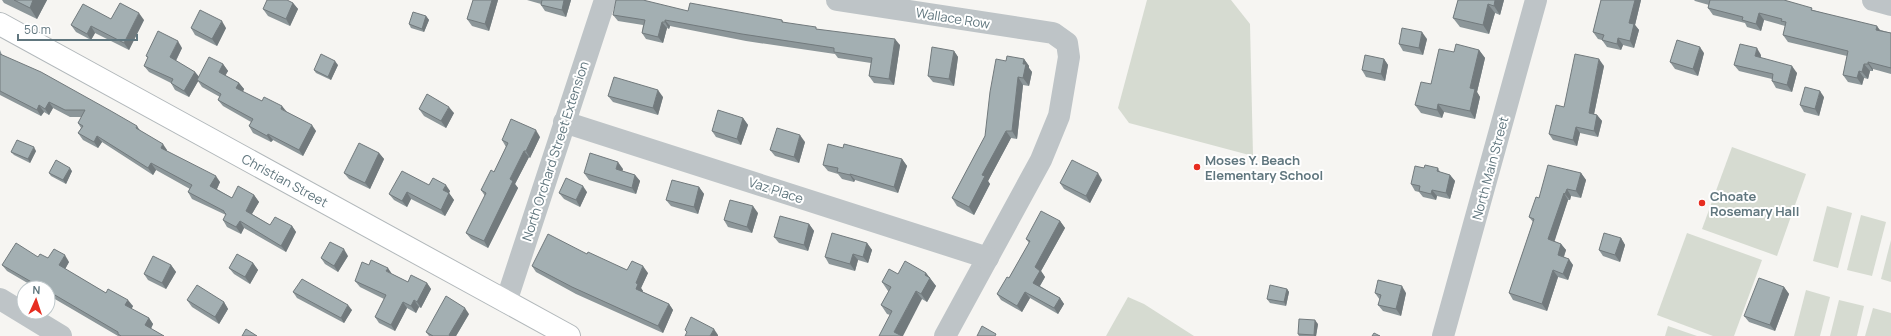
<svg xmlns="http://www.w3.org/2000/svg" width="1891" height="336" viewBox="0 0 1891 336" font-family="Manrope,sans-serif">
<rect width="100%" height="100%" fill="#f6f5f2"/>
<g fill="#d6dbd1">
<polygon points="1147,0 1231,0 1250,24 1253,156 1129,123 1118,108"/>
<polygon points="1732,147 1806,174 1777,256 1702,229"/>
<polygon points="1827,206 1852,213 1838,268 1813,261"/>
<polygon points="1861,215 1886,222 1872,276 1847,270"/>
<polygon points="1687,233 1762,260 1734,336 1713,336 1657,315"/>
<polygon points="1891,240 1891,282 1881,279"/>
<polygon points="1806,290 1830,297 1820,336 1794,336"/>
<polygon points="1128,297 1144,304 1194,336 1106,336"/>
<polygon points="1839,300 1864,306 1857,336 1830,336"/>
<polygon points="1873,308 1891,313 1891,336 1865,336"/>
<polygon points="1668,326 1697,336 1665,336"/>
</g>
<g fill="none" stroke-linecap="round" stroke-linejoin="round">
<g stroke="#b2b8bb" stroke-width="24">
<g id="major">
<path id="s1" d="M0,24L569,336"/>
</g>
</g>
<g stroke="#bec4c7" stroke-width="22">
<polyline points="837,0 1053,33 1067,43 1069,57 1059,116 1041,160 945,336"/>
<polyline points="1873,0 1891,5"/>
<polyline points="564,122 988,258"/>
<polyline points="0,299 61,336"/>
<polyline points="506,302 605,0"/>
<polyline points="1443,336 1536,0"/>
</g>
<use href="#major" stroke="#fff" stroke-width="22"/>
</g>
<g fill="#8c9699">
<polygon points="2,0 47,0 37,19 4,3"/>
<polygon points="473,0 498,0 489,31 472,26 467,19"/>
<polygon points="527,0 571,0 566,17 545,11 541,5 541,4"/>
<polygon points="1458,0 1504,0 1500,15 1495,13 1489,34 1460,27 1453,18"/>
<polygon points="1601,0 1641,0 1635,25 1639,30 1634,48 1623,45 1621,50 1607,47 1602,40 1598,39 1593,32"/>
<polygon points="1694,0 1784,0 1813,10 1891,33 1891,74 1873,69 1873,71 1870,71 1868,79 1864,78 1862,85 1848,82 1843,75 1847,56 1788,42 1783,35 1785,26 1764,20 1761,31 1747,27 1745,23 1713,15 1708,8 1709,5 1695,1"/>
<polygon points="293,3 298,9 290,26 268,16 263,9"/>
<polygon points="688,11 782,20 784,23 900,45 894,85 874,83 869,76 871,63 838,58 835,54 746,41 670,26 669,29 667,28 663,43 646,39 642,33 643,25 618,21 613,15"/>
<polygon points="426,16 429,20 424,32 411,28 409,24"/>
<polygon points="111,19 144,20 129,50 95,33 91,40 76,32 71,25"/>
<polygon points="191,28 226,28 217,46 195,35"/>
<polygon points="1427,39 1423,55 1403,51 1399,44"/>
<polygon points="182,48 176,61 195,72 199,77 223,64 228,71 225,75 239,83 244,89 243,92 262,101 287,112 316,131 303,156 273,140 271,142 253,133 249,126 251,122 223,106 218,100 220,97 202,87 198,81 189,97 175,90 171,83 149,72 144,66 148,58 146,56"/>
<polygon points="0,50 2,55 141,131 167,150 167,151 220,182 217,189 232,198 254,195 259,202 252,214 270,225 292,226 296,232 286,252 244,228 241,234 227,227 223,220 226,215 192,199 188,192 190,189 156,170 153,175 102,142 98,148 83,140 78,133 81,128 78,123 82,117 70,117 53,108 49,115 44,112 41,116 0,95"/>
<polygon points="1479,50 1485,58 1477,92 1480,97 1475,119 1444,112 1442,118 1421,113 1415,105 1454,52"/>
<polygon points="954,51 958,57 954,86 933,82 928,76"/>
<polygon points="1704,53 1698,76 1675,69 1670,62"/>
<polygon points="1761,55 1761,58 1797,73 1792,92 1776,88 1772,81 1772,79 1739,71 1734,65"/>
<polygon points="1024,59 1029,66 1029,68 1032,72 1029,86 1023,85 1017,139 1011,138 988,181 990,184 974,215 957,206 952,198 985,136 1006,61"/>
<polygon points="1384,59 1388,65 1385,81 1366,77 1362,70"/>
<polygon points="338,65 331,80 316,73 314,70"/>
<polygon points="1604,66 1594,114 1597,115 1602,121 1598,137 1580,133 1577,146 1553,140 1549,134 1564,107"/>
<polygon points="608,96 663,97 658,115 613,102"/>
<polygon points="1824,97 1819,116 1804,112 1800,105"/>
<polygon points="419,109 454,113 446,128 424,116"/>
<polygon points="743,118 748,125 741,145 716,137 712,131"/>
<polygon points="540,137 530,158 529,157 515,184 518,188 488,248 471,239 466,233 485,196 481,190 494,172 506,147 502,140"/>
<polygon points="805,142 799,163 775,156 770,150"/>
<polygon points="843,148 902,159 907,166 898,193 855,180 854,182 842,179 838,174 828,171 823,165"/>
<polygon points="36,151 30,163 14,155 11,152"/>
<polygon points="379,153 384,159 370,189 349,179 344,173"/>
<polygon points="1438,168 1440,172 1450,175 1455,181 1450,199 1437,196 1436,200 1423,197 1419,192 1415,191 1411,184"/>
<polygon points="623,169 622,171 635,175 640,181 636,194 589,180 584,173"/>
<polygon points="72,171 66,184 51,176 49,173"/>
<polygon points="1581,173 1586,180 1581,198 1571,196 1570,200 1568,200 1554,241 1561,244 1566,250 1564,257 1573,265 1568,280 1558,277 1547,311 1513,300 1509,293 1533,222 1529,217 1539,198"/>
<polygon points="1102,180 1090,203 1064,189 1060,183"/>
<polygon points="429,185 450,191 449,193 454,200 445,216 411,199 407,207 394,200 389,194"/>
<polygon points="699,187 704,194 698,214 671,206 666,200"/>
<polygon points="587,192 580,207 564,199 559,193"/>
<polygon points="758,213 752,233 728,227 724,220"/>
<polygon points="1060,221 1065,228 1041,271 1045,277 1040,286 1060,298 1064,304 1058,314 1030,298 1022,312 1001,300 997,294 1009,278 1029,243 1026,239"/>
<polygon points="809,224 814,231 808,251 779,243 774,237"/>
<polygon points="1621,238 1625,245 1620,262 1603,256 1599,250"/>
<polygon points="867,243 872,250 868,263 858,260 855,271 829,264 825,257"/>
<polygon points="587,254 627,270 648,273 641,288 643,291 643,292 669,304 673,310 663,333 576,294 536,272 532,266"/>
<polygon points="348,256 338,272 325,264 321,258"/>
<polygon points="38,257 69,262 65,269 106,293 133,306 131,309 149,318 153,324 151,329 164,336 118,336 48,295 48,288 36,288 7,271 2,265"/>
<polygon points="253,263 258,270 250,284 234,274 229,268"/>
<polygon points="171,265 176,272 166,289 148,280 144,274"/>
<polygon points="369,265 392,274 408,282 427,283 431,289 421,308 419,307 416,313 407,308 395,331 379,323 375,317 384,299 360,287 355,281"/>
<polygon points="926,273 936,286 927,302 922,299 890,315 887,314 881,305 889,291 888,291 882,282 898,274"/>
<polygon points="1784,287 1789,294 1775,331 1749,322 1744,316"/>
<polygon points="1287,289 1289,292 1286,306 1270,303 1267,299"/>
<polygon points="293,292 352,310 344,323 297,298"/>
<polygon points="1375,293 1406,293 1401,316 1383,311 1378,305 1380,300"/>
<polygon points="187,300 224,302 228,309 219,324 192,307"/>
<polygon points="469,314 456,336 429,336 426,332"/>
<polygon points="1318,324 1316,336 1299,336 1298,334"/>
</g>
<g fill="#727a7d">
<polygon points="33,0 47,0 37,19 30,8"/>
<polygon points="492,0 498,0 489,31 485,24"/>
<polygon points="564,0 571,0 566,17 562,10"/>
<polygon points="1495,0 1504,0 1500,15 1494,6"/>
<polygon points="1635,0 1641,0 1635,25 1639,30 1634,48 1630,41 1629,23"/>
<polygon points="293,3 298,9 290,26 286,19"/>
<polygon points="1488,4 1495,13 1489,34 1483,25"/>
<polygon points="139,13 144,20 129,50 124,43"/>
<polygon points="1759,13 1764,20 1761,31 1756,24"/>
<polygon points="426,16 429,20 424,32 422,29"/>
<polygon points="665,20 670,26 669,29 665,22"/>
<polygon points="222,21 226,28 217,46 212,39"/>
<polygon points="662,22 667,28 663,43 658,37"/>
<polygon points="91,26 95,33 91,40 87,34"/>
<polygon points="1877,26 1882,33 1876,30"/>
<polygon points="1422,32 1427,39 1423,55 1419,48"/>
<polygon points="1618,38 1623,45 1621,50 1617,44"/>
<polygon points="895,39 900,45 894,85 889,79"/>
<polygon points="178,41 182,48 174,64 170,57"/>
<polygon points="1700,47 1704,53 1698,76 1693,69"/>
<polygon points="1757,48 1761,55 1759,63 1755,56"/>
<polygon points="1479,50 1485,58 1477,92 1480,97 1475,119 1470,111 1470,88"/>
<polygon points="954,51 958,57 954,86 949,79"/>
<polygon points="1024,59 1029,66 1029,68 1032,72 1029,86 1023,78 1023,64"/>
<polygon points="1384,59 1388,65 1385,81 1381,74"/>
<polygon points="1599,59 1604,66 1593,119 1589,113"/>
<polygon points="335,61 338,65 331,80 328,77"/>
<polygon points="1868,62 1873,69 1873,71 1868,64"/>
<polygon points="223,64 228,71 224,78 219,72"/>
<polygon points="1864,64 1870,71 1868,79 1862,72"/>
<polygon points="1792,66 1797,73 1792,92 1787,85"/>
<polygon points="1859,71 1864,78 1862,85 1857,78"/>
<polygon points="195,72 200,78 189,97 184,91"/>
<polygon points="1018,77 1023,85 1017,139 1012,131"/>
<polygon points="239,83 244,89 241,95 236,88"/>
<polygon points="658,90 663,97 658,115 653,108"/>
<polygon points="1820,91 1824,97 1819,116 1815,109"/>
<polygon points="49,102 53,108 49,115 45,109"/>
<polygon points="1438,104 1444,112 1442,118 1437,110"/>
<polygon points="39,105 44,112 41,116 37,110"/>
<polygon points="282,106 287,112 281,109"/>
<polygon points="449,107 454,113 446,128 441,121"/>
<polygon points="1597,115 1602,121 1598,137 1594,131"/>
<polygon points="743,118 748,125 741,145 737,139"/>
<polygon points="312,125 316,131 303,156 299,150"/>
<polygon points="137,126 141,132 136,128"/>
<polygon points="1576,127 1580,133 1577,146 1573,140"/>
<polygon points="536,130 540,137 530,158 526,151"/>
<polygon points="1006,131 1011,138 988,181 990,184 974,215 969,207 982,175"/>
<polygon points="268,134 273,140 271,142 267,136"/>
<polygon points="800,135 805,142 799,163 794,157"/>
<polygon points="97,136 102,142 98,148 94,142"/>
<polygon points="163,144 167,150 165,154 161,148"/>
<polygon points="34,147 36,151 30,163 28,159"/>
<polygon points="524,151 529,157 515,184 518,188 488,248 484,241 510,179"/>
<polygon points="379,153 384,159 370,189 365,183"/>
<polygon points="902,159 907,166 898,193 894,187"/>
<polygon points="618,162 623,169 621,175 616,169"/>
<polygon points="151,163 156,170 153,175 148,168"/>
<polygon points="70,168 72,171 66,184 63,180"/>
<polygon points="1098,173 1102,180 1090,203 1086,196"/>
<polygon points="1581,173 1586,180 1581,198 1576,191"/>
<polygon points="850,174 855,180 854,182 850,175"/>
<polygon points="635,175 640,181 636,194 632,188"/>
<polygon points="1450,175 1455,181 1450,199 1446,193"/>
<polygon points="216,176 220,182 215,193 210,186"/>
<polygon points="446,185 450,191 449,193 454,200 445,216 441,210 443,190"/>
<polygon points="583,186 587,192 580,207 576,200"/>
<polygon points="699,187 704,194 698,214 694,207"/>
<polygon points="1567,189 1571,196 1570,200 1565,194"/>
<polygon points="1432,190 1437,196 1436,200 1431,194"/>
<polygon points="407,192 411,199 407,207 402,201"/>
<polygon points="1564,193 1568,200 1553,246 1548,239"/>
<polygon points="254,195 259,202 250,217 246,211"/>
<polygon points="753,206 758,213 752,233 747,227"/>
<polygon points="240,221 244,228 241,234 236,227"/>
<polygon points="1060,221 1065,228 1041,271 1045,277 1038,289 1033,283 1035,267"/>
<polygon points="809,224 814,231 808,251 804,245"/>
<polygon points="292,226 296,232 286,252 281,246"/>
<polygon points="1621,238 1625,245 1620,262 1615,255"/>
<polygon points="867,243 872,250 868,263 863,257"/>
<polygon points="1561,244 1566,250 1562,261 1558,255"/>
<polygon points="344,249 348,256 338,272 334,266"/>
<polygon points="853,254 858,260 855,271 850,264"/>
<polygon points="65,255 69,262 64,271 59,265"/>
<polygon points="1569,259 1573,265 1568,280 1563,274"/>
<polygon points="253,263 258,270 250,284 245,277"/>
<polygon points="171,265 176,272 166,289 162,283"/>
<polygon points="643,266 648,273 641,288 643,291 641,295 636,289 636,283"/>
<polygon points="388,268 392,274 386,271"/>
<polygon points="1553,270 1558,277 1547,311 1542,304"/>
<polygon points="926,273 936,286 927,302 921,294 925,275"/>
<polygon points="427,283 431,289 421,308 417,302"/>
<polygon points="1402,286 1406,293 1401,316 1396,309"/>
<polygon points="1784,287 1789,294 1775,331 1770,325"/>
<polygon points="1287,289 1289,292 1286,306 1284,302"/>
<polygon points="916,291 922,299 903,336 897,336 894,332"/>
<polygon points="1025,292 1030,298 1022,312 1017,306"/>
<polygon points="1060,298 1064,304 1058,314 1054,308"/>
<polygon points="128,300 133,306 130,312 125,305"/>
<polygon points="414,300 419,307 416,313 411,306"/>
<polygon points="224,302 228,309 219,324 215,317"/>
<polygon points="403,302 407,308 395,331 391,325"/>
<polygon points="669,304 673,310 663,333 658,326"/>
<polygon points="348,305 352,310 344,323 341,318"/>
<polygon points="465,308 469,314 456,336 449,336 449,335"/>
<polygon points="149,318 153,324 149,332 145,325"/>
<polygon points="1315,320 1318,324 1316,336 1314,336 1314,335"/>
<polygon points="714,329 718,335 718,336 710,336"/>
</g>
<g fill="#a3afb2" stroke="#727a7d">
<polygon points="14,0 33,0 30,8"/>
<polygon points="267,0 287,0 293,3 286,19 263,9"/>
<polygon points="473,0 492,0 485,24 467,19"/>
<polygon points="542,0 564,0 562,10 541,5"/>
<polygon points="616,0 643,0 688,11 690,3 782,20 782,22 816,27 816,29 895,39 889,79 869,76 872,58 834,52 834,48 742,34 665,20 665,22 662,22 658,37 642,33 645,20 613,15"/>
<polygon points="1458,0 1495,0 1494,6 1488,4 1483,25 1453,18"/>
<polygon points="1601,0 1635,0 1629,23 1634,24 1630,41 1618,38 1617,44 1602,40 1604,35 1593,32"/>
<polygon points="1710,0 1784,0 1812,8 1811,10 1877,26 1876,30 1891,33 1891,68 1868,62 1868,64 1864,64 1862,72 1859,71 1857,78 1843,75 1848,51 1783,35 1786,22 1781,21 1782,19 1759,13 1756,24 1742,20 1743,17 1708,8"/>
<polygon points="120,3 139,13 124,43 91,26 87,34 71,25 83,4 111,19"/>
<polygon points="200,10 222,21 212,39 191,28"/>
<polygon points="413,12 426,16 422,29 409,24"/>
<polygon points="1402,28 1422,32 1419,48 1399,44"/>
<polygon points="158,31 178,41 170,57 195,72 184,91 171,83 173,79 144,66 148,57 146,56"/>
<polygon points="1677,40 1700,47 1693,69 1670,62"/>
<polygon points="1456,44 1479,50 1470,88 1475,89 1470,111 1438,104 1437,110 1415,105 1421,82 1431,84 1439,49 1454,52"/>
<polygon points="1740,44 1757,48 1755,56 1792,66 1787,85 1772,81 1773,74 1734,65"/>
<polygon points="932,47 954,51 949,79 928,76"/>
<polygon points="0,54 41,72 111,111 137,126 136,128 163,144 161,148 216,176 210,186 232,198 238,186 254,195 246,211 270,225 275,217 292,226 281,246 240,221 236,227 223,220 226,214 224,212 224,211 188,192 192,185 151,163 148,168 97,136 94,142 78,133 83,126 78,123 85,110 65,110 49,102 45,109 39,105 37,110 0,91"/>
<polygon points="321,54 335,61 328,77 314,70"/>
<polygon points="1575,54 1599,59 1589,113 1597,115 1594,131 1576,127 1573,140 1549,134 1556,105 1564,107"/>
<polygon points="1365,55 1384,59 1381,74 1362,70"/>
<polygon points="1007,56 1024,59 1023,64 1026,64 1023,78 1018,77 1012,131 1006,131 982,175 985,176 969,207 952,198 985,136 990,92 996,59 1006,61"/>
<polygon points="209,57 223,64 219,72 239,83 236,88 262,101 264,97 282,106 281,109 312,125 299,150 268,134 267,136 249,126 253,119 218,100 221,94 197,80"/>
<polygon points="614,77 658,90 653,108 608,96"/>
<polygon points="1805,87 1820,91 1815,109 1800,105"/>
<polygon points="427,94 449,107 441,121 419,109"/>
<polygon points="718,110 743,118 737,139 712,131"/>
<polygon points="511,119 536,130 526,151 524,151 510,179 513,181 484,241 466,233 486,193 481,190 491,170 494,172 508,143 502,140"/>
<polygon points="777,128 800,135 794,157 770,150"/>
<polygon points="17,140 34,147 28,159 11,152"/>
<polygon points="359,143 379,153 365,183 344,173"/>
<polygon points="828,144 843,148 844,144 902,159 894,187 850,174 850,175 837,172 838,168 823,165"/>
<polygon points="590,153 618,162 616,169 635,175 632,188 584,173"/>
<polygon points="56,160 70,168 63,180 49,173"/>
<polygon points="1072,160 1098,173 1086,196 1060,183"/>
<polygon points="1425,165 1438,168 1437,171 1450,175 1446,193 1432,190 1431,194 1419,191 1420,186 1411,184 1415,166 1424,168"/>
<polygon points="1548,165 1581,173 1576,191 1567,189 1565,194 1564,193 1548,239 1561,244 1558,255 1569,259 1563,274 1553,270 1542,304 1509,293 1534,219 1529,217 1536,197 1539,198"/>
<polygon points="402,171 429,185 433,178 446,185 443,190 449,193 441,210 407,192 402,201 389,194"/>
<polygon points="566,178 583,186 576,200 559,193"/>
<polygon points="672,180 699,187 694,207 666,200"/>
<polygon points="730,200 753,206 747,227 724,220"/>
<polygon points="1041,211 1060,221 1035,267 1040,271 1033,283 1060,298 1054,308 1025,292 1017,306 997,294 1007,277 1009,278 1030,241 1026,239"/>
<polygon points="780,216 809,224 804,245 774,237"/>
<polygon points="832,233 867,243 863,257 853,254 850,264 825,257"/>
<polygon points="1604,233 1621,238 1615,255 1599,250"/>
<polygon points="548,234 587,254 588,252 627,270 632,261 643,266 636,283 638,284 636,289 669,304 658,326 572,287 532,266"/>
<polygon points="330,242 344,249 334,266 321,258"/>
<polygon points="16,243 38,257 40,254 48,258 54,249 65,255 59,265 106,293 108,289 128,300 125,305 149,318 145,325 164,336 121,336 118,334 118,332 48,291 48,288 42,288 2,265"/>
<polygon points="237,254 253,263 245,277 229,268"/>
<polygon points="153,256 171,265 162,283 144,274"/>
<polygon points="371,260 388,268 386,271 408,282 411,275 427,283 417,302 414,300 411,306 403,302 391,325 375,317 386,295 355,281 362,262 369,265"/>
<polygon points="905,261 926,273 925,275 930,278 921,294 916,291 894,332 902,336 879,336 892,311 881,305 891,287 882,282 889,269 898,274"/>
<polygon points="1759,278 1784,287 1770,325 1744,316"/>
<polygon points="302,279 348,305 341,318 293,292"/>
<polygon points="1378,280 1402,286 1396,309 1378,305 1381,295 1375,293"/>
<polygon points="197,285 224,302 215,317 187,300"/>
<polygon points="1270,285 1287,289 1284,302 1267,299"/>
<polygon points="446,296 465,308 449,335 450,336 433,336 426,332"/>
<polygon points="691,317 714,329 710,336 685,336 687,332 685,330"/>
<polygon points="1299,319 1315,320 1314,335 1298,334"/>
<polygon points="982,326 996,334 995,336 977,336"/>
<polygon points="246,329 257,336 242,336"/>
<polygon points="1374,333 1380,336 1372,336"/>
</g>
<g fill="#e72d20" stroke="#fff" stroke-width="1.5">
<circle cx="1197" cy="167" r="4"/>
<circle cx="1702" cy="203" r="4"/>
</g>
<g text-anchor="middle" stroke-width="4" stroke-linejoin="round" paint-order="stroke">
<g font-size="13" fill="#60767e" stroke="#fff">
<text transform="translate(953 18) rotate(9)" y="5">Wallace Row</text>
<text transform="translate(555 151) rotate(-72)" y="5">North Orchard Street Extension</text>
<text transform="translate(1490 168) rotate(-75)" y="5">North Main Street</text>
<text dy="5" stroke="none"><textPath href="#s1" startOffset="325">Christian Street</textPath></text>
<text transform="translate(776 190) rotate(18)" y="5">Vaz Place</text>
</g>
<g font-size="13" font-weight="bold" fill="#60767e" stroke="#fff" text-anchor="start">
<text x="1205" y="165">Moses Y. Beach<tspan x="1205" dy="15">Elementary School</tspan></text>
<text x="1710" y="201">Choate<tspan x="1710" dy="15">Rosemary Hall</tspan></text>
</g>
</g>
<g transform="translate(36 300) rotate(3)"><circle r="19" fill="#ffffff" stroke="#bfc8cb"/>
<path d="M0-3L7 15L0 10L-7 15Z" fill="#e72d20"/>
<text y="-6" font-size="11" font-weight="bold" text-anchor="middle" fill="#60767e">N</text>
</g>
<path d="M18 34v6h119v-6" fill="none" stroke="#60767e" stroke-width="2"/>
<text x="24" y="34" font-size="12" fill="#60767e" stroke="#ffffff" stroke-width="3" paint-order="stroke">50 m</text>
</svg>
